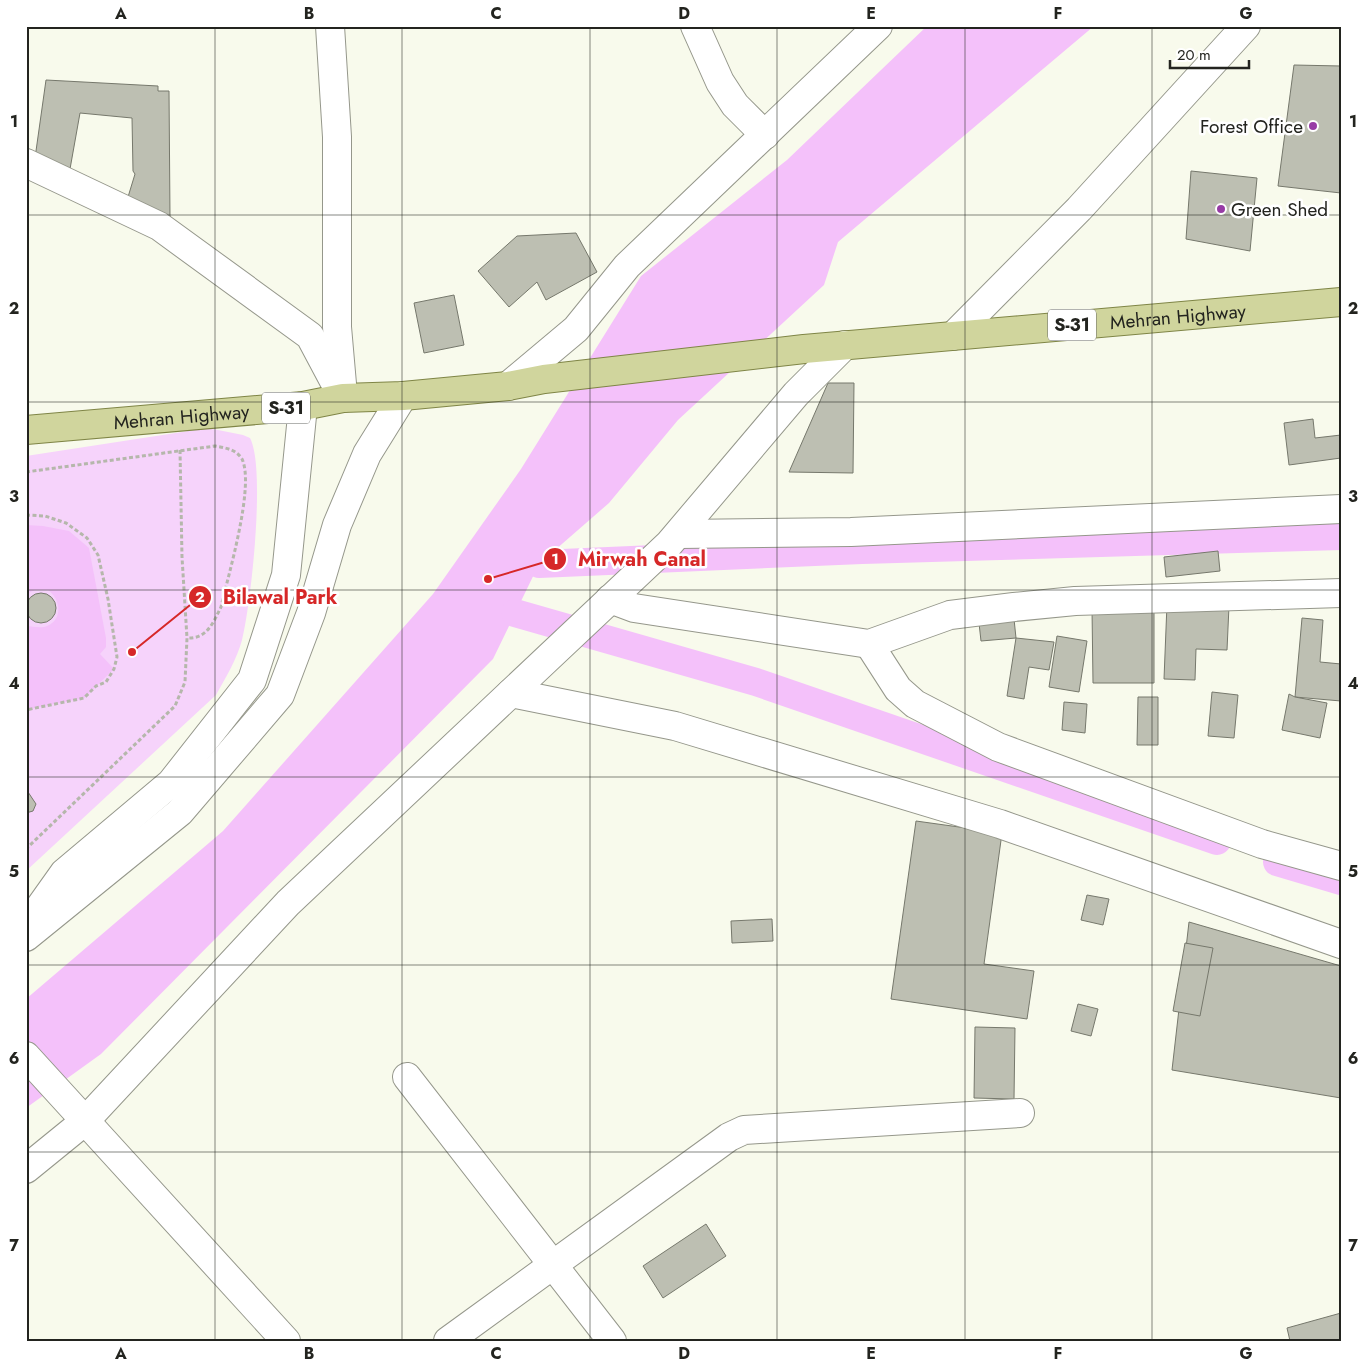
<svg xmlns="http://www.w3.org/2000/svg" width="1367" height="1367" viewBox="0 0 1367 1367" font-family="Jost,sans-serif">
<rect width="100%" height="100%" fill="#f8faec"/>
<path fill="#f6d3fb" d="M208,428L243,435L250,438C266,468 251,604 242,640C237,659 226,677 216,695L26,871V456Z"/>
<g fill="#f4c1fa">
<polygon points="927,26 1094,26 838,242 824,285 678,420 609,503 539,564 493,659 101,1054 26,1108 26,999 223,831 433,594 521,469 641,276 787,160"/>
<path d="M26,525L43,526L69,531L89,548L106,638V647L100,654L114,669L84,698L30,709H26V626C33,626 40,629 47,626C63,620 61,599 48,590H35L26,594Z"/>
</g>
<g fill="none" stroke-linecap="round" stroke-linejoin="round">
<g stroke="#f4c1fa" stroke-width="28">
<polyline points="539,564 862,550 1341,536"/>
<polyline points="515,613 756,682 1217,841"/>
<polyline points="1277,862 1341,881"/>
</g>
</g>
<g fill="#bdbfb2" stroke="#76786c">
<polygon points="1294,65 1341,66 1341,193 1278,186"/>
<polygon points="46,80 158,86 158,91 169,91 170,217 128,197 135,174 133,171 132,118 80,113 70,169 35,158"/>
<polygon points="1191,171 1257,178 1250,251 1186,239"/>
<polygon points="576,233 597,272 546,300 537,282 509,307 478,271 517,236"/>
<polygon points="454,295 464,345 424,353 414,303"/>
<polygon points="828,383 854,383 853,473 789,472"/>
<polygon points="1313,419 1315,438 1341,435 1341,458 1289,465 1284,423"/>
<polygon points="1218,551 1220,571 1166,577 1164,557"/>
<circle cx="41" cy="608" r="15"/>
<polygon points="1167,604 1229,606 1227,650 1196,649 1195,680 1164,679"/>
<polygon points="1154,608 1154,683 1093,683 1092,609"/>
<polygon points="1302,618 1323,620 1320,662 1341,664 1341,701 1295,697"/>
<polygon points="1014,619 1016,638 981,641 979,623"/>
<polygon points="1057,636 1087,641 1079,692 1049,687"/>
<polygon points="1016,638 1054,642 1049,670 1029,667 1024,699 1007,696"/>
<polygon points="1212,692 1238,695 1234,738 1208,736"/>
<polygon points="1289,694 1295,697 1327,703 1320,738 1282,730"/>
<polygon points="1138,697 1158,697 1158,745 1137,745"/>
<polygon points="1064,702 1087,704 1085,733 1062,730"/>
<polygon points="26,789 36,804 33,811 26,813"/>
<polygon points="916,821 1002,833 984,964 1034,971 1027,1019 891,999"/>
<polygon points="1087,895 1109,899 1103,925 1081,920"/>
<polygon points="772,919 773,941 732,943 731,921"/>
<polygon points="1189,922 1341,966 1341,1098 1172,1070"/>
<polygon points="1185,943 1213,948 1200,1016 1173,1011"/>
<polygon points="1078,1004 1098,1009 1091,1036 1071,1031"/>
<polygon points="975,1027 1015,1028 1014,1099 974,1098"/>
<polygon points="706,1224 726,1256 663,1298 643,1266"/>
<polygon points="1341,1313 1341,1341 1290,1341 1287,1328"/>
</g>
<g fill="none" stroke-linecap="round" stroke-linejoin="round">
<g stroke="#95978b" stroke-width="30">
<g id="minor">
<polyline points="330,26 337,137 337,327 342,384"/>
<polyline points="695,26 720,82 735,105 765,135"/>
<polyline points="26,163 159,226 310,336 343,398"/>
<polyline points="953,336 1079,209 1246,26"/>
<polyline points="508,386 576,329 627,266 878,26"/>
<polyline points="679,534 851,532 1341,509"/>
<polyline points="610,599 634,608 869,644 950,615 1014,607 1075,601 1341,593"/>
<polyline points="869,644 898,689 915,704 998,747 1262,844 1341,866"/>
<polyline points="511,693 675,726 1000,824 1341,944"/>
<polyline points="27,925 64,873 171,783 252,680 286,575 303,406"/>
<polyline points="26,937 180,812 280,695 311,613 337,525 367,454 403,396"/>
<polyline points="26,1056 286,1341"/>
<polyline points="407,1077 612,1341"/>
<polyline points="26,1169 85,1121 288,903 669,544 796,394 845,345"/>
<polyline points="448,1341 729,1137 744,1130 1020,1113"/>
</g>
</g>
<g stroke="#7f8546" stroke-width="30">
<g id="primary">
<path id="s1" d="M26,430L303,406L343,398L403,396L508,386L544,379L804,349L1341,302"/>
</g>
</g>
<g stroke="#b5b7ab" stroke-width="3" stroke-dasharray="4 2.5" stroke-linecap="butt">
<polyline points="180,450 182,557 187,638"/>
<path d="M26,472L215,446C225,448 236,449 242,459C255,486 228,576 221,607C213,623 207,639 187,638L185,682L175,706L26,849"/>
<polyline points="26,515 45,516 66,523 87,538 98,555 108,599 117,657 114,669 106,682 96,686 84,698 26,710"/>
</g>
<use href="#minor" stroke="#fff" stroke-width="28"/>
<use href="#primary" stroke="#d0d59d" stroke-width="28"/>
</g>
<path fill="none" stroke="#23241f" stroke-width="1" stroke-opacity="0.55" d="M215,26V1341M402,26V1341M590,26V1341M777,26V1341M965,26V1341M1152,26V1341M26,215H1341M26,402H1341M26,590H1341M26,777H1341M26,965H1341M26,1152H1341"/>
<g fill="#973ba5" stroke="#fff" stroke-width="2">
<circle cx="1313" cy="126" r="5"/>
<circle cx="1221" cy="209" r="5"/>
</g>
<g text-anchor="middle" stroke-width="5" stroke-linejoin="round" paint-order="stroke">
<g fill="#fff" stroke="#656662" stroke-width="1">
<rect x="1048" y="309.5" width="48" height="31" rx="4"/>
<rect x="262" y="392.5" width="48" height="31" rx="4"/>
</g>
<g font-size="18" font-weight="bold" fill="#23241f">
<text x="1072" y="331">S-31</text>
<text x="286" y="414">S-31</text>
</g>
<g font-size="19" fill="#23241f" stroke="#fff" text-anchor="end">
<text x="1303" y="133">Forest Office</text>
<text x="1231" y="216" text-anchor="start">Green Shed</text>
</g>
<g font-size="19" fill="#23241f" stroke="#fff">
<text dy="7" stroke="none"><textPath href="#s1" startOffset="1158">Mehran Highway</textPath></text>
<text dy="7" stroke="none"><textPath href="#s1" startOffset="156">Mehran Highway</textPath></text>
</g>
</g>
<path fill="none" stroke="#d62828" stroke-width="2" d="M488 579L555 559M132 652L200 597"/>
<g fill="#d62828" stroke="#fff" stroke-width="2">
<circle cx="488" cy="579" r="5"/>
<circle cx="132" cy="652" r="5"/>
<circle cx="555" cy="559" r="12"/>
<circle cx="200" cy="597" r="12"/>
</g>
<g font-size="15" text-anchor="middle" font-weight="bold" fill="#fff">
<text x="555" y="564">1</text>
<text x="200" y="602">2</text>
</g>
<g font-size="20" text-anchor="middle" font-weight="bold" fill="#d62828" stroke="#fff" stroke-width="5" stroke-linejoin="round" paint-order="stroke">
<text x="642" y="566">Mirwah Canal</text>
<text x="280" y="604">Bilawal Park</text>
</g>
<rect width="1367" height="1367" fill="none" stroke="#ffffff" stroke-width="55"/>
<path d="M1170 60v8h79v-8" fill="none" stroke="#23241f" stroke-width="2.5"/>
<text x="1177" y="60" font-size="15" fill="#23241f" stroke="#ffffff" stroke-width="4" paint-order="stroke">20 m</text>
<rect x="28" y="28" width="1312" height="1312" fill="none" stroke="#23241f" stroke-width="2"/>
<g font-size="16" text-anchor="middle" font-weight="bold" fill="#23241f">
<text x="121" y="19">A</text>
<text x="309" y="19">B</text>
<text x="496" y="19">C</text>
<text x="684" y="19">D</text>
<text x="871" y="19">E</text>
<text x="1058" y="19">F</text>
<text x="1246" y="19">G</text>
<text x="14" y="127">1</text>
<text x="1353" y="127">1</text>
<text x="14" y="314">2</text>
<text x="1353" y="314">2</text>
<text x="14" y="502">3</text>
<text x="1353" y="502">3</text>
<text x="14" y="689">4</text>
<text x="1353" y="689">4</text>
<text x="14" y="877">5</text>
<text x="1353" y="877">5</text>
<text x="14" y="1064">6</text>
<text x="1353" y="1064">6</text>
<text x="14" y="1251">7</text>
<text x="1353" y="1251">7</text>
<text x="121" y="1359">A</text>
<text x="309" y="1359">B</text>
<text x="496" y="1359">C</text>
<text x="684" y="1359">D</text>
<text x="871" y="1359">E</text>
<text x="1058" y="1359">F</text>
<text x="1246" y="1359">G</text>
</g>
</svg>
